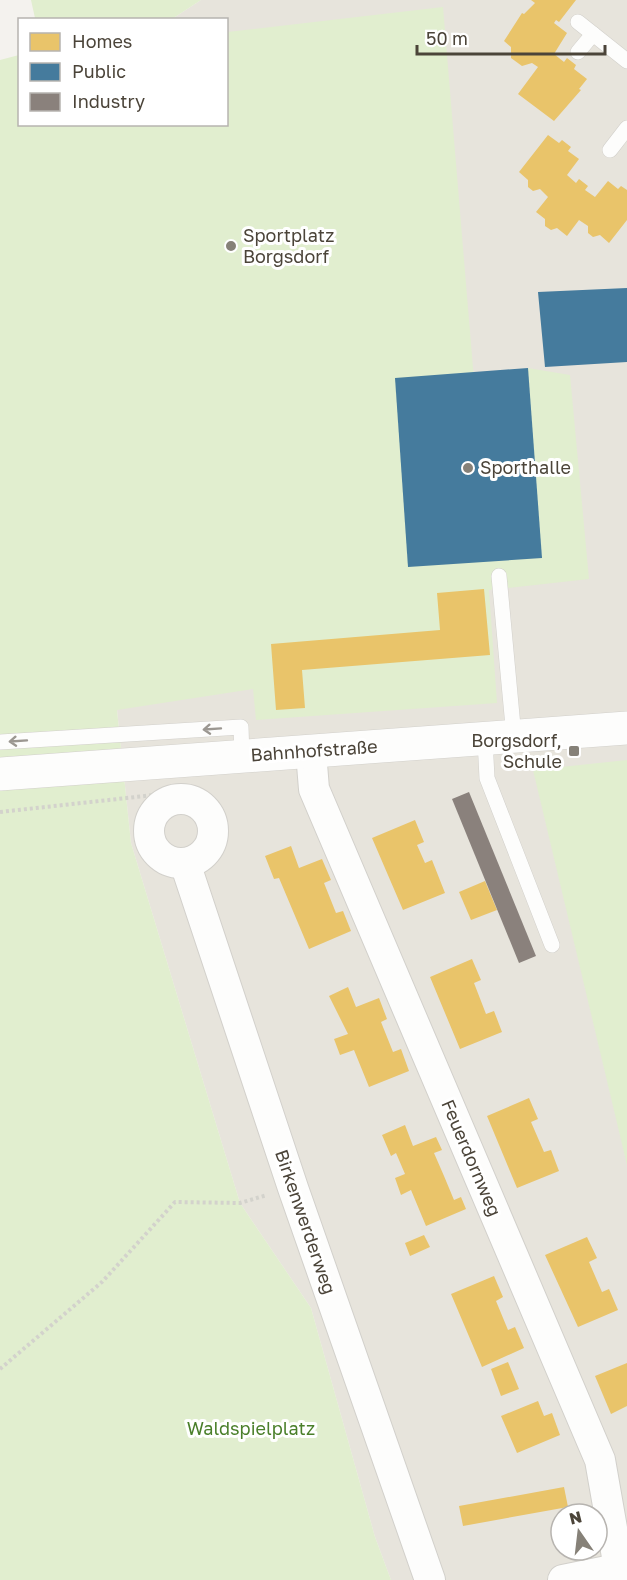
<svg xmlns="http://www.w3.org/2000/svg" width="627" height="1580" viewBox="0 0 627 1580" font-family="'Golos Text',sans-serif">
<rect width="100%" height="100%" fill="#f4f2ee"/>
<path fill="#e7e4dc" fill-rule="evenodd" d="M201,0H627V1580H391L375,1537L311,1308L240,1203L131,843L117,710L0,60L20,124H226V20L172,19ZM561,1514H597V1550H561Z"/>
<g fill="#e1eecf">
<polygon points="31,0 201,0 172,19 33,19 35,18"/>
<polygon points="443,7 474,380 528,368 570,375 589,579 489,590 497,703 256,720 253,689 117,710 131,843 240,1203 311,1308 375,1537 391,1580 0,1580 0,60 19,55 20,124 226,124 227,32"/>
<polygon points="627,760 627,1165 533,770"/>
</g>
<g fill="#e9c46a">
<polygon points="531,0 576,0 559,22 556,20 554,23 567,33 554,54 564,62 567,58 576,65 574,69 587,79 579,89 581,90 554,121 518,94 538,67 532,63 522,66 511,58 511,47 504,41 522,13 524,14 535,3"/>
<polygon points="548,135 559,143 562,140 571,147 568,151 579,159 567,175 576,183 579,179 588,186 585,190 595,197 608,181 618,189 621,186 627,190 627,220 609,243 600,235 593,237 588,233 588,226 579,220 567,236 557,228 551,230 545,226 545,219 536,212 548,197 540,189 533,191 528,187 528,180 519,172"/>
<polygon points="484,589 490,655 302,670 305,708 276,710 271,644 440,630 437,593"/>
<polygon points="415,820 424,842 417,845 425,863 432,860 445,893 403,910 372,838"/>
<polygon points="291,846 299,868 322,859 331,880 324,883 336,913 343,911 351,931 309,949 279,878 274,879 265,856"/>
<polygon points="485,881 497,910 471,920 459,892"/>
<polygon points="472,959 481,980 474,983 486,1014 494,1011 502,1032 460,1049 430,977"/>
<polygon points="348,987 356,1007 379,998 387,1019 381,1022 393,1052 401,1049 409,1071 369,1087 354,1050 340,1055 334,1039 348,1034 329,996"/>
<polygon points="529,1098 538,1119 531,1122 544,1152 551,1150 559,1171 517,1188 487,1116"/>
<polygon points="405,1125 413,1146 436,1137 442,1150 434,1153 444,1176 454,1200 461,1197 466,1209 426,1226 411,1190 401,1195 395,1178 405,1174 396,1153 391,1156 382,1135"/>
<polygon points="424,1235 430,1247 410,1256 405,1243"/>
<polygon points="587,1237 597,1258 589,1262 602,1292 609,1289 618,1310 578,1327 545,1255"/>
<polygon points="494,1276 503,1297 496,1301 508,1330 515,1327 524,1348 482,1367 451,1294"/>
<polygon points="508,1362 519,1389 501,1396 491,1369"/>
<polygon points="627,1363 627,1406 611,1414 595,1376"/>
<polygon points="538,1401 544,1416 552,1413 560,1435 517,1453 501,1416"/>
<polygon points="564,1487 568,1507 463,1526 459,1506"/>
</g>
<g fill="#457b9d">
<polygon points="627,288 627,362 545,367 538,292"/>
<polygon points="528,368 542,558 408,567 395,378"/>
</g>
<polygon fill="#8a817c" points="469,792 536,956 519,963 452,799"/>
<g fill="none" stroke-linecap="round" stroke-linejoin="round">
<g stroke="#d2d0cb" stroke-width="16">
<g id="service">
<polyline points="578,22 627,61"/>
<polyline points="578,52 593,34"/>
<polyline points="610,150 627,128"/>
<polyline points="499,576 514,737"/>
<polyline points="485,739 487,778 552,945"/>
<polyline points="0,742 241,727 242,757"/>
</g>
</g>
<g stroke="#d2d0cb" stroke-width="32">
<g id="minor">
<polyline points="311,752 314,789 600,1460 619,1568"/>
<circle cx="181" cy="831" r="32"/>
<polyline points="185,863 293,1188 430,1580"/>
<polyline points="563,1580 627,1567"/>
</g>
</g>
<g stroke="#d2d0cb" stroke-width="34">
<polyline id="tertiary" points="0,774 627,728"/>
</g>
<g stroke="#d3d2cc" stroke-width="4" stroke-dasharray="3 3" stroke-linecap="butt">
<polyline points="0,812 172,793"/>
<polyline points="0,1369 102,1282 175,1202 240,1203 267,1195"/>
</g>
<use href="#service" stroke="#fdfdfc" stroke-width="15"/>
<use href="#minor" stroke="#fdfdfc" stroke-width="30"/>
<use href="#tertiary" stroke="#fdfdfc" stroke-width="33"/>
</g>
<defs><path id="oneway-shaft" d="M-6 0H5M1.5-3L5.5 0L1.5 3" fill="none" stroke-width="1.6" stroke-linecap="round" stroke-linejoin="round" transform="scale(1.5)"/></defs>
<g stroke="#9b9791">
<use href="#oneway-shaft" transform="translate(212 729) rotate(176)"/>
<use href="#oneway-shaft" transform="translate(18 741) rotate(176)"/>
</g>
<g fill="#868178" stroke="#fff" stroke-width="2">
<circle cx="231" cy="246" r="6"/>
<circle cx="468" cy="468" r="6"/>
<rect x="568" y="745" width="12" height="12" rx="3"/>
</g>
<g text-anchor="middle" stroke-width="6" stroke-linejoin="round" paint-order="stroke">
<g font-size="18" fill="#4b4439" stroke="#fff" text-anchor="start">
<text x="243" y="242">Sportplatz<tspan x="243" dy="21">Borgsdorf</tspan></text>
<text x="480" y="474">Sporthalle</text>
<text x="562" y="747" text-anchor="end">Borgsdorf,<tspan x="562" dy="21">Schule</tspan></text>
</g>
<g font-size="18" fill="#4b4439" stroke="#fff">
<text transform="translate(314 751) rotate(-4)" y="6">Bahnhofstraße</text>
<text transform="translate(471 1158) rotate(67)" y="6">Feuerdornweg</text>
<text transform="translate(305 1222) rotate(71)" y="6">Birkenwerderweg</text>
</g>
<g font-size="18" fill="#4a7f2a" stroke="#fff">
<text x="251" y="1435">Waldspielplatz</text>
</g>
</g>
<rect x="18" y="18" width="210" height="108" fill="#ffffff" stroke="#b7b4b0" stroke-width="1.5"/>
<rect x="30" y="33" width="30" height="18" fill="#e9c46a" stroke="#b7b4b0" stroke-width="1.5"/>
<text x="72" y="48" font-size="18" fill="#4b4439">Homes</text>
<rect x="30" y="63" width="30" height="18" fill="#457b9d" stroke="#b7b4b0" stroke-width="1.5"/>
<text x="72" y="78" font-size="18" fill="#4b4439">Public</text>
<rect x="30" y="93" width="30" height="18" fill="#8a817c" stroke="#b7b4b0" stroke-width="1.5"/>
<text x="72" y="108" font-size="18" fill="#4b4439">Industry</text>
<g transform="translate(579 1532) rotate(346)"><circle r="28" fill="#ffffff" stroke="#b7b4b0" stroke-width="1.5"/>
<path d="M0-4.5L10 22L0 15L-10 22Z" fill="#868178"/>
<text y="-9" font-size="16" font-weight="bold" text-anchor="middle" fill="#4b4439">N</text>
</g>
<path d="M417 45v9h188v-9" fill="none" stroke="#4b4439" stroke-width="3"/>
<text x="426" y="45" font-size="18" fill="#4b4439" stroke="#ffffff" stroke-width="4.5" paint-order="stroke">50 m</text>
</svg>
